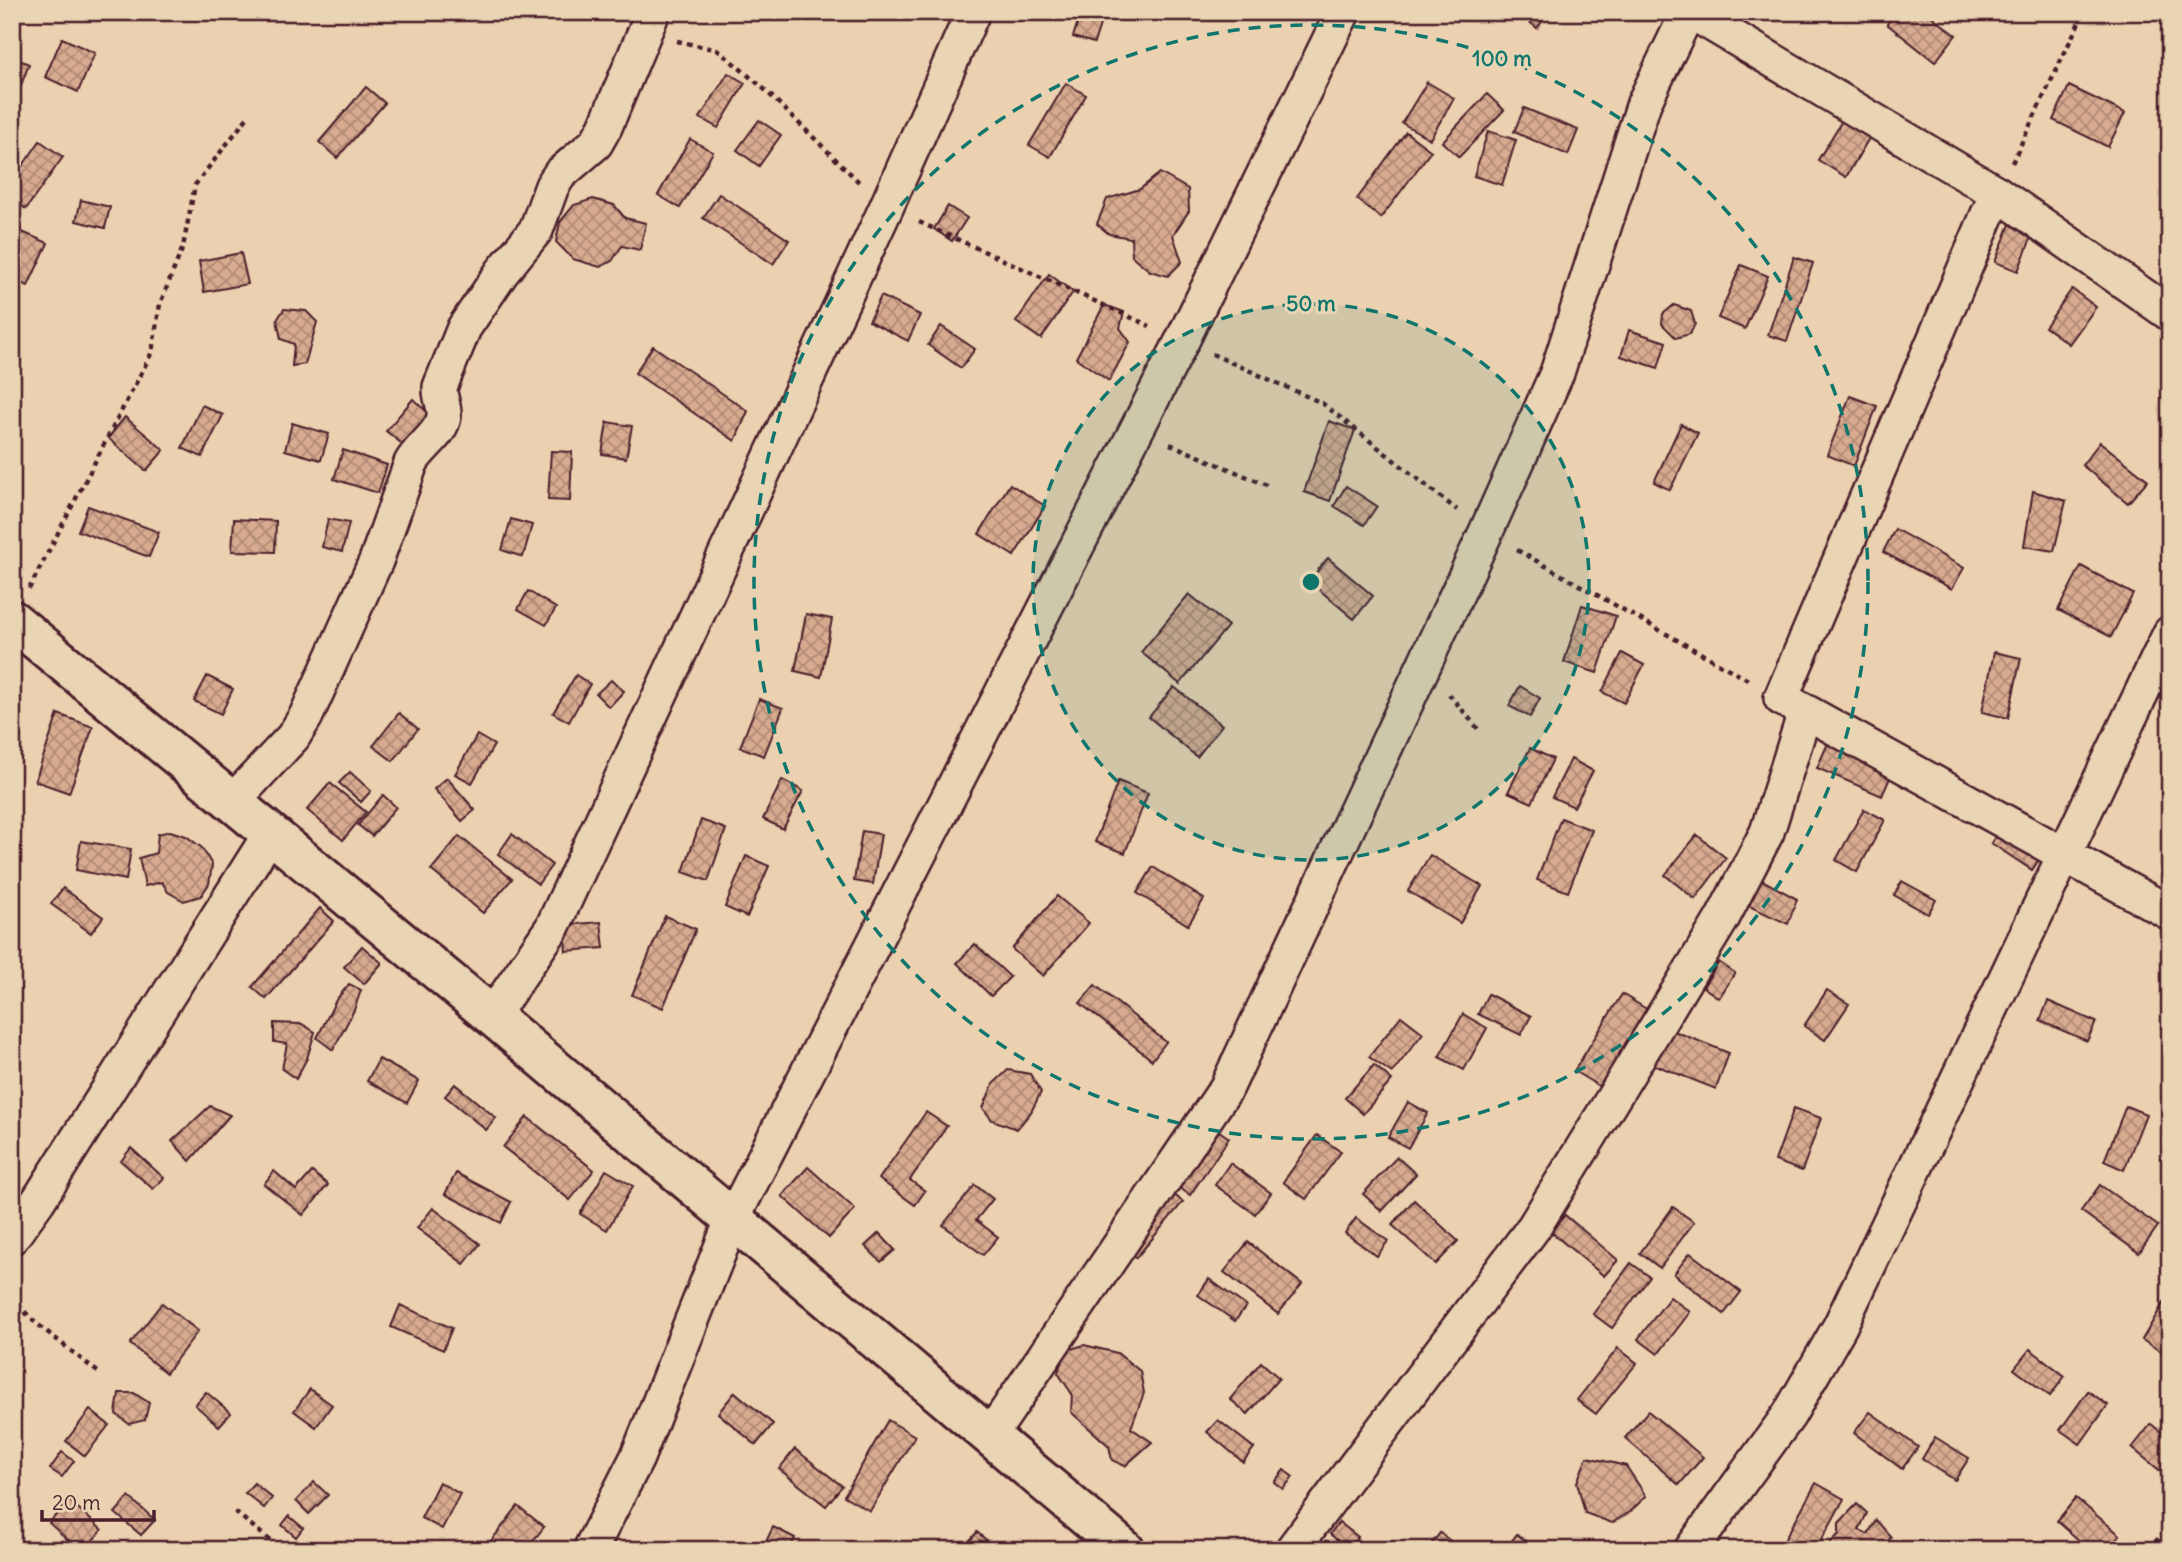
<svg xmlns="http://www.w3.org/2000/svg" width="2182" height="1562" viewBox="0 0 2182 1562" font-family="Delius,sans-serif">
<defs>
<pattern id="building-cross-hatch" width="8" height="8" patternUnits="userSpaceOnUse" patternTransform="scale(1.75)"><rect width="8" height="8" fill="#d8ab90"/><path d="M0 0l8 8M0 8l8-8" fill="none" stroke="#b18b76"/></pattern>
</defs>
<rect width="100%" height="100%" fill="#ebd1b0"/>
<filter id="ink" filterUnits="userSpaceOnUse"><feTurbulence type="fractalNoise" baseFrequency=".0143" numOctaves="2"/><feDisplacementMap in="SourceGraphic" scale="14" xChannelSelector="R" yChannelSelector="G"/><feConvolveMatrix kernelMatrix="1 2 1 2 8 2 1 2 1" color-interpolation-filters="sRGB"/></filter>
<g filter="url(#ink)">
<g fill="url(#building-cross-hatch)" stroke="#4a1f2b" stroke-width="2">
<polygon points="1081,12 1104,12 1094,43 1073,37"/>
<polygon points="1517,12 1550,12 1537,28"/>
<polygon points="1896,12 1926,12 1956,35 1935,62 1887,24"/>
<polygon points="62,38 95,53 78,92 45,77"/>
<polygon points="12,57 29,64 20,88 12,85"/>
<polygon points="728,73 745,83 718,128 700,118"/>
<polygon points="1427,82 1454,98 1430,139 1402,123"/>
<polygon points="1066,83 1086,95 1050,157 1029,145"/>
<polygon points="2069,86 2125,113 2108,147 2053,120"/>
<polygon points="366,87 385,103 337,158 319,142"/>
<polygon points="1487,94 1504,110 1459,157 1442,142"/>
<polygon points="1851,106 1878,123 1846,177 1818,160"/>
<polygon points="1524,108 1578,130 1568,155 1514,132"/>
<polygon points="759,120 781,135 759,166 737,150"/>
<polygon points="1488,131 1516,140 1502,185 1474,176"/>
<polygon points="1406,132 1431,151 1381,218 1357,199"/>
<polygon points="690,139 713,152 680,208 658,195"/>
<polygon points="40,141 63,157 26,209 12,199 12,181"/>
<polygon points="1160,173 1188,189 1189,211 1173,235 1182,262 1168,276 1150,271 1132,256 1131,238 1109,234 1097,224 1107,199 1140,189"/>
<polygon points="719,194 789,240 773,264 703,218"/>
<polygon points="593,199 614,205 625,218 646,223 640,250 622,246 612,261 600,267 573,259 556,242 560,222 574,205"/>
<polygon points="81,200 110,207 105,228 76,221"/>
<polygon points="948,206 967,218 952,241 934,229"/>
<polygon points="2016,209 2039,218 2018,271 1995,262"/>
<polygon points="22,232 48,243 28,286 12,279 12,253"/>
<polygon points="241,253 248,284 204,292 199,261"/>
<polygon points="1794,257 1813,263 1787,341 1768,335"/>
<polygon points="1741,265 1768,276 1745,329 1718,318"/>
<polygon points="1049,274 1073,292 1041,339 1016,322"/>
<polygon points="2072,289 2096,307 2069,344 2045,327"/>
<polygon points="881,296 920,315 908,341 869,321"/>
<polygon points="1104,305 1124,312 1120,328 1130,342 1109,381 1076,358"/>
<polygon points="1674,305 1691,311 1695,324 1690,334 1676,338 1662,324 1663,314"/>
<polygon points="284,309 306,311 317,322 305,364 292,366 294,344 281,339 277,320"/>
<polygon points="941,326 975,349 961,368 928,345"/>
<polygon points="1629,330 1666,342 1658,368 1621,356"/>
<polygon points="653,346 748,411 735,441 635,373"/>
<polygon points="1850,396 1877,406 1854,466 1827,455"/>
<polygon points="413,399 432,416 406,447 386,431"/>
<polygon points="202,405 223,415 202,457 182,448"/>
<polygon points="125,417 164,450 146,471 108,438"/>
<polygon points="1329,421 1355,430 1330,501 1304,492"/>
<polygon points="607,422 632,426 626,458 602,454"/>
<polygon points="292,423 329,434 321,460 285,450"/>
<polygon points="1681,424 1698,433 1670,490 1654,482"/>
<polygon points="2100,442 2148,480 2128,503 2082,465"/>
<polygon points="343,450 387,465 378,493 334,479"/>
<polygon points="551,451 572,452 570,501 548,500"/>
<polygon points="1010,484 1045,506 1014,556 979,534"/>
<polygon points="1346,486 1377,506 1364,525 1334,506"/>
<polygon points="2033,491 2066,501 2054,551 2024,546"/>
<polygon points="88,506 159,532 149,557 78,531"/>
<polygon points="234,519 276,521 275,552 232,551"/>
<polygon points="328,519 349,523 342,552 322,547"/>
<polygon points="511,519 532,525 523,557 502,550"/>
<polygon points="1895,529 1964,568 1952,589 1883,552"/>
<polygon points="1328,558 1373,596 1354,619 1309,581"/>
<polygon points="2081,566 2133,594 2111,637 2058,610"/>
<polygon points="528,591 556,608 546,625 518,609"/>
<polygon points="1189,594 1228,626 1180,684 1141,652"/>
<polygon points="1582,605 1616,616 1597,673 1564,662"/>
<polygon points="806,614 832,619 821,677 795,671"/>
<polygon points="1994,652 2021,658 2008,718 1982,712"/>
<polygon points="1622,653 1644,665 1624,703 1602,692"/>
<polygon points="576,675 590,684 569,722 553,713"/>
<polygon points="207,676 233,689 221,714 194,701"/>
<polygon points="611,680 624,691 609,707 596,694"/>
<polygon points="1520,686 1540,698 1530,717 1509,706"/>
<polygon points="1174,687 1222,725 1197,757 1149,717"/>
<polygon points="759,699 783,708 764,756 740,747"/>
<polygon points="399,713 418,729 393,761 373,746"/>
<polygon points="58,714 93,727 69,793 35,781"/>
<polygon points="1832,734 1897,762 1882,796 1817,768"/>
<polygon points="477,735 494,745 472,783 455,774"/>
<polygon points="1530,748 1553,759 1532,803 1508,792"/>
<polygon points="1571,759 1593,771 1574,807 1552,797"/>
<polygon points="350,772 371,791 361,802 339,783"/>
<polygon points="447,778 475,810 462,821 434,789"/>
<polygon points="782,780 803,791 783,829 763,819"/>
<polygon points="1118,781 1148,793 1125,853 1095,842"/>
<polygon points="330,783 366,812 343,840 307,810"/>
<polygon points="383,795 396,807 372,836 358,825"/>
<polygon points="1864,809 1885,820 1857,872 1836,860"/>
<polygon points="1561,818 1592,830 1568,892 1537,880"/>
<polygon points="701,820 726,829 708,881 683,872"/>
<polygon points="2006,821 2046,849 2032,870 1991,843"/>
<polygon points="170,831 186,836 202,848 212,865 209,884 201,896 184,901 168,892 162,882 145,886 139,858 156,853 158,834"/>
<polygon points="862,831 881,834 873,884 854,881"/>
<polygon points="512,834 552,865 538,884 498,854"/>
<polygon points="1697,835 1726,858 1695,899 1665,875"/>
<polygon points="459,836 512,879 483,913 431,870"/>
<polygon points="81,841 131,849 126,880 76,870"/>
<polygon points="1430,855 1482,886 1460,923 1408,891"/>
<polygon points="746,856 769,866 747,917 725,907"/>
<polygon points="1153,867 1204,899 1188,925 1137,893"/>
<polygon points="1749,873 1797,899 1788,924 1738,901"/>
<polygon points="1902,881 1936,900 1928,914 1894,895"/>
<polygon points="63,888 103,917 91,933 51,904"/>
<polygon points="1057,896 1089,923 1043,976 1012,949"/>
<polygon points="320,908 334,921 266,999 252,987"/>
<polygon points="665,916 696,929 663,1008 632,995"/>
<polygon points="601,922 604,948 566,951 564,925"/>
<polygon points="975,944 1010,977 991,996 957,963"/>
<polygon points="362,946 382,963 364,984 344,967"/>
<polygon points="1719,962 1735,973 1719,998 1703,987"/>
<polygon points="349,984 361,990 354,1010 333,1050 317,1038 336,1000"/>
<polygon points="1095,985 1166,1042 1152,1060 1080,1003"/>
<polygon points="1827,990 1849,1004 1825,1040 1804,1026"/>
<polygon points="1488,994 1531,1016 1521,1035 1478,1014"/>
<polygon points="1622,994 1648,1010 1600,1087 1574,1071"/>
<polygon points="2048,1001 2096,1022 2087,1041 2040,1021"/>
<polygon points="2170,1011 2170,1033 2161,1028"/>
<polygon points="1463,1014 1487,1028 1464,1070 1439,1057"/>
<polygon points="1401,1016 1423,1033 1392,1073 1369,1057"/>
<polygon points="274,1023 302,1024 315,1032 307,1058 296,1079 282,1069 287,1044 274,1042"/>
<polygon points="1664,1027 1729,1053 1716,1089 1650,1063"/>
<polygon points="379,1059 419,1081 407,1103 367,1081"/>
<polygon points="1374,1065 1392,1080 1363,1114 1345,1098"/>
<polygon points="1008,1070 1030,1074 1041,1092 1031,1112 1017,1129 992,1120 983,1108 993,1084"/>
<polygon points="455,1084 496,1118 486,1130 445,1096"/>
<polygon points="1408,1102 1428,1113 1408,1148 1388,1137"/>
<polygon points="210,1106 230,1115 190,1161 172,1141"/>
<polygon points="2126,1106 2146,1114 2124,1170 2104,1161"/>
<polygon points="1794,1108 1821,1118 1802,1171 1775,1161"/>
<polygon points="926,1112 947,1126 910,1180 925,1191 915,1205 879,1179"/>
<polygon points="527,1117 594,1170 570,1200 503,1147"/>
<polygon points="1204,1120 1229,1138 1190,1195 1164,1177"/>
<polygon points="1317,1135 1341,1152 1306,1199 1283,1182"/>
<polygon points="131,1148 164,1178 153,1189 121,1161"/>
<polygon points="1397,1157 1416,1174 1382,1211 1363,1194"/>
<polygon points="1230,1163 1271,1193 1255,1214 1215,1185"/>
<polygon points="808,1167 855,1209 829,1238 782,1196"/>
<polygon points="606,1170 633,1186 607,1230 580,1214"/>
<polygon points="274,1171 296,1190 312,1172 328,1185 303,1215 264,1184"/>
<polygon points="456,1173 511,1202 501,1223 445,1194"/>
<polygon points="1155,1179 1183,1202 1136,1258 1108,1234"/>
<polygon points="975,1185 993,1199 976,1220 998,1237 983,1255 943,1225"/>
<polygon points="2100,1185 2158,1226 2139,1253 2081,1211"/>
<polygon points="1414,1200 1458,1241 1436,1264 1392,1225"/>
<polygon points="1673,1207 1694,1222 1660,1268 1640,1253"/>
<polygon points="433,1208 480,1244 464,1264 417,1228"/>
<polygon points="1565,1215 1618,1260 1604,1276 1551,1232"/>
<polygon points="1356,1218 1388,1241 1377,1256 1345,1233"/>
<polygon points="879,1233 895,1250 881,1262 865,1246"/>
<polygon points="1248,1242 1302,1284 1278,1314 1224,1272"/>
<polygon points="1690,1253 1741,1292 1724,1314 1674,1274"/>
<polygon points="1631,1263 1650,1277 1612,1328 1593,1314"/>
<polygon points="1209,1279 1246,1306 1235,1321 1198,1295"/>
<polygon points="1670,1297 1690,1312 1658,1354 1638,1339"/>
<polygon points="2164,1302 2170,1305 2170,1351 2167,1355 2142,1340"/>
<polygon points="162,1303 198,1331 166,1373 130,1344"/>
<polygon points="400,1305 452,1328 443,1350 391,1327"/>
<polygon points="1084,1345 1117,1353 1140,1371 1144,1393 1131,1428 1152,1442 1125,1466 1112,1460 1109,1446 1071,1412 1072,1394 1058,1373 1064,1351"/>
<polygon points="1618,1348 1637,1363 1596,1414 1577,1400"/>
<polygon points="2030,1349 2065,1376 2050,1396 2014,1369"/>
<polygon points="1261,1362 1279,1378 1248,1414 1230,1399"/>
<polygon points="310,1389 332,1405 316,1427 294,1411"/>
<polygon points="2088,1391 2108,1405 2080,1444 2060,1430"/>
<polygon points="206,1392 231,1413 219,1426 195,1405"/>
<polygon points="735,1392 773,1424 756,1445 718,1413"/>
<polygon points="119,1393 134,1393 149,1403 145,1420 129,1424 116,1414"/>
<polygon points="90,1410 109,1425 85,1456 66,1441"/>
<polygon points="1648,1411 1703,1457 1679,1485 1625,1438"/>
<polygon points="1870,1412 1918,1447 1902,1469 1854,1433"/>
<polygon points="888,1420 915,1436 870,1511 844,1496"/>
<polygon points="1218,1420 1254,1448 1243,1462 1207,1432"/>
<polygon points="2151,1424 2170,1439 2168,1477 2132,1448"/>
<polygon points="1935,1437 1969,1458 1955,1480 1922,1459"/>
<polygon points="795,1449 842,1486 826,1506 779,1469"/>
<polygon points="62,1452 74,1461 62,1477 50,1469"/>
<polygon points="1587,1457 1626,1466 1646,1496 1630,1512 1612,1523 1585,1513 1577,1482"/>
<polygon points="1284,1470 1293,1477 1283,1489 1274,1482"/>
<polygon points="314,1482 328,1495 309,1514 296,1501"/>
<polygon points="439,1482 460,1494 442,1529 421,1518"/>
<polygon points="254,1483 272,1498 264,1508 245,1493"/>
<polygon points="1816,1483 1844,1499 1816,1550 1784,1550 1780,1548"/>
<polygon points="129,1497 155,1520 141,1535 115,1513"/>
<polygon points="2076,1498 2120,1535 2108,1550 2090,1550 2057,1521"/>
<polygon points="69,1500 102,1530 84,1550 79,1550 49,1523"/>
<polygon points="1857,1504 1867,1513 1859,1530 1868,1534 1876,1520 1891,1537 1883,1550 1824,1550 1839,1534 1839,1523"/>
<polygon points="518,1506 544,1527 526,1550 484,1550"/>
<polygon points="289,1516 303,1528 296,1537 282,1525"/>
<polygon points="1339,1522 1358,1537 1348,1549 1330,1534"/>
<polygon points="773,1527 795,1538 789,1550 762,1550"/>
<polygon points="977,1532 998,1550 962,1550"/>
<polygon points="1440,1533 1462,1550 1427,1550"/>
<polygon points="1517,1534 1537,1550 1505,1550"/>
</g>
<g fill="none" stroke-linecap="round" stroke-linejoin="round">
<g stroke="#4a1f2b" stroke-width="38">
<g id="minor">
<polyline points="1691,12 1997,193 2170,314"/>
<polyline points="1997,193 1781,698 2170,913"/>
<path d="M233,801L293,737L306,716L376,561L411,463C419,447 442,434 444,416C445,406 439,397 440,387L464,328L502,272L536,230L552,186L560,174L596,143L605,127L653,12"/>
<polyline points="492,1016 552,928 886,208 973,12"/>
<polyline points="12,1237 38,1201 270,834"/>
<polyline points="990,1436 1227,1087 1486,532 1557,373 1644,103 1688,12"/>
<polyline points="590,1550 637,1458 732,1220 1182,341 1343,12"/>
<polyline points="1292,1550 1534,1227 1590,1136 1722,919 1767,832 1805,712"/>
<polyline points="1691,1550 1789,1415 1840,1326 2170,633"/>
</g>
</g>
<g stroke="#4a1f2b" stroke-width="44">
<polyline id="tertiary" points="12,620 492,1016 1125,1550"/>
</g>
<g stroke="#4a1f2b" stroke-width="4.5" stroke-dasharray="5 5" stroke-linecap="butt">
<polyline points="677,41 718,50 762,87 860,183"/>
<polyline points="2012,163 2084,12"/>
<polyline points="919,222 1150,326"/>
<polyline points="1212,354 1322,403 1457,510"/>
<polyline points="1170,444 1269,486"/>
<polyline points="1517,550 1750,681"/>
<polyline points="29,589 152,352 160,304 183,247 195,185 247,118"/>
<polyline points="1449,694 1479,730"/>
<polyline points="12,1296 31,1319 99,1373"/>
<polyline points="235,1512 282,1550"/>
<polyline points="2149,1550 2170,1524"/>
</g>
<use href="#minor" stroke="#e9d4b3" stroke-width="33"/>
<use href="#tertiary" stroke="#e9d4b3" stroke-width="38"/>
</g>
</g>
<circle cx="1311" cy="582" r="278" fill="#0f766e" fill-opacity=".12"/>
<g fill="none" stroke="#0f766e" stroke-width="3.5" stroke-dasharray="12 9">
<circle cx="1311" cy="582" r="278"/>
<circle cx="1311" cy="582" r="557"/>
</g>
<circle cx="1311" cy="582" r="10" fill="#0f766e" stroke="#e9d4b3" stroke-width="3.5"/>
<g font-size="21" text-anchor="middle" font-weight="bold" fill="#0f766e" stroke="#e9d4b3" stroke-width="6" stroke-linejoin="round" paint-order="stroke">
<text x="1502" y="66">100 m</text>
<text x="1311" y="311">50 m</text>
</g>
<rect width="2182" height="1562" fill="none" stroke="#e9d4b3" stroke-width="42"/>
<rect x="21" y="21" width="2140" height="1520" fill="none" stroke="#4a1f2b" stroke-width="2.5" filter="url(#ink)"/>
<path d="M42 1510v10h112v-10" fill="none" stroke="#4a1f2b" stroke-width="3.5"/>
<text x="52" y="1510" font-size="21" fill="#4a1f2b" stroke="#e9d4b3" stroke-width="5" paint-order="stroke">20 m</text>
</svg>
